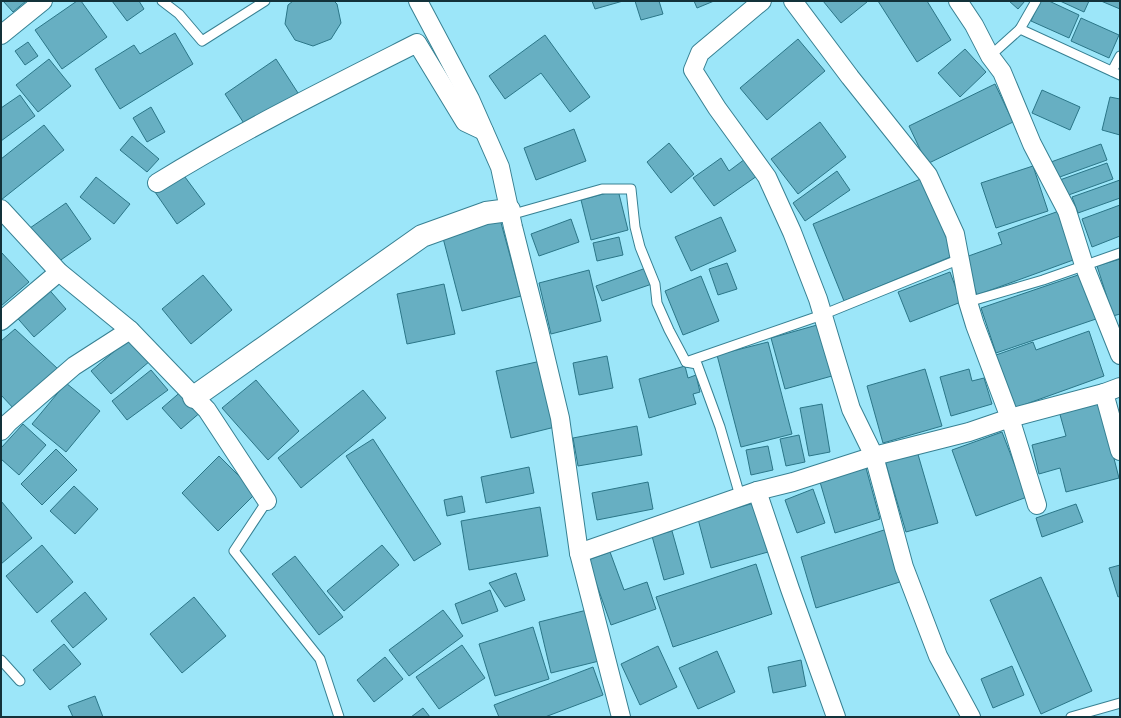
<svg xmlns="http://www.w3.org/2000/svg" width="1121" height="718" viewBox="0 0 1121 718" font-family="Figtree,sans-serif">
<rect width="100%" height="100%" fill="#9ce6f9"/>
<g fill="#67afc2" stroke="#2b7688">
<polygon points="3,1 26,1 13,12"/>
<polygon points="77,1 81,1 107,37 62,69 35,30"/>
<polygon points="112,1 139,1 144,9 127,21"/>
<polygon points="293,1 334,1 337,4 341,23 331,39 313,46 295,40 285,24 288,5"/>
<polygon points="592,1 623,1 595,9"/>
<polygon points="635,1 659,1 663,14 641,20"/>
<polygon points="694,1 714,1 697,8"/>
<polygon points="823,1 866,1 867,2 841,23"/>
<polygon points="878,1 927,1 951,40 917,62"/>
<polygon points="1009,1 1025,1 1018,9"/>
<polygon points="1040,1 1049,1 1079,15 1069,38 1031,21"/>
<polygon points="1060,1 1089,1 1084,12"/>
<polygon points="1101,1 1120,1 1120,9"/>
<polygon points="1081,18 1119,35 1109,58 1071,41"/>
<polygon points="175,33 193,64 120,109 95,69 134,45 140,54"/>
<polygon points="545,35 590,97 570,112 541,73 505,99 489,76"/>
<polygon points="798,39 825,71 767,120 740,88"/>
<polygon points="28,42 38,56 25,65 15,51"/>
<polygon points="965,49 986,72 960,97 938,73"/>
<polygon points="49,59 71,86 38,112 16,85"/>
<polygon points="276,59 298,93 247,128 225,94"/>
<polygon points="995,84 1013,122 927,164 909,126"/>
<polygon points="1042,90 1080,107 1070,130 1032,113"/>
<polygon points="20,95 35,116 1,141 1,108"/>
<polygon points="1110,97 1120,99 1120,135 1102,130"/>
<polygon points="151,107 165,132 147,142 133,118"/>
<polygon points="820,122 846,157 798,194 771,159"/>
<polygon points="44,125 64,150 1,200 1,159"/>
<polygon points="574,129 586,161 536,180 524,148"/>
<polygon points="132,136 159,159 147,172 120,150"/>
<polygon points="669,143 694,174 671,193 647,162"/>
<polygon points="1101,144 1107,160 1057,178 1051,162"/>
<polygon points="721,158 729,171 745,159 757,176 714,206 693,178"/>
<polygon points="1107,163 1113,179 1063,197 1057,181"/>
<polygon points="1033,166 1048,211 996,228 981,183"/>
<polygon points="837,171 850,190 805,221 793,203"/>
<polygon points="182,173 205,204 177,224 155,192"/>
<polygon points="96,177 130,204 114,224 80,197"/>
<polygon points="923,178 946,237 955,255 844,301 813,224"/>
<polygon points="1120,180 1120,198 1078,213 1072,197"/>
<polygon points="618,190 628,230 591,240 581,200"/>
<polygon points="66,203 91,239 55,264 30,228"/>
<polygon points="1120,205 1120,236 1092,247 1082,219"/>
<polygon points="1059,211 1076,259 977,295 963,258 1002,244 998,233"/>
<polygon points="721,217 736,251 691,271 675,237"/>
<polygon points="500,219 521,296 462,311 443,238"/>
<polygon points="571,219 579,242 539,256 531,234"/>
<polygon points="619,237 623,255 597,261 593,243"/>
<polygon points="1,252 29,282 1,306"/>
<polygon points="1120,259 1120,314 1113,316 1097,266"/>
<polygon points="727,263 737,289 718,295 709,269"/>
<polygon points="646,268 652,284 602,301 596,286"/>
<polygon points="589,270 601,321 551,334 539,283"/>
<polygon points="950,272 961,302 910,322 898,292"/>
<polygon points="1081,274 1096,319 996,353 981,308"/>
<polygon points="203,275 232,310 191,344 162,309"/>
<polygon points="701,276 719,321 683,335 665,291"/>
<polygon points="444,284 455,334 407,344 397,294"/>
<polygon points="45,285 66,309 34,337 13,313"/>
<polygon points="817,325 832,376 785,389 771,338"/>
<polygon points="15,329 58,369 15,410 1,395 1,341"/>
<polygon points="1089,331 1104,376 1015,408 996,355 1033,342 1036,350"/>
<polygon points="130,338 150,361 111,394 91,371"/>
<polygon points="768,342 792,434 741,447 717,355"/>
<polygon points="607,356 613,388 579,395 573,363"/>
<polygon points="541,361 555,427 511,438 496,371"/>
<polygon points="685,366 688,378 696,375 700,392 693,394 696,404 649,418 639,379"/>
<polygon points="925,369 942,426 883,443 867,386"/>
<polygon points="969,369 972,381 984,378 992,404 951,416 940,377"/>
<polygon points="151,370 168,390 127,420 112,401"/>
<polygon points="256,380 299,431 268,460 222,408"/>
<polygon points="66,383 100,411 66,452 32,424"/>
<polygon points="184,389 202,411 181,429 162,408"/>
<polygon points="363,390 386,418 301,488 278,458"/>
<polygon points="1099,400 1119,478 1066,492 1060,468 1039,474 1032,445 1066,436 1059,411"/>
<polygon points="822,404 830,452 809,456 800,408"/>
<polygon points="23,424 46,445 19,475 1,459 1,448"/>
<polygon points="637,426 642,455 578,466 573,438"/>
<polygon points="1002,432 1027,497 976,516 952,450"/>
<polygon points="799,435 805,462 786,466 780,439"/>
<polygon points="373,439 441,544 414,561 346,456"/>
<polygon points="768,446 773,470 751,475 746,450"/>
<polygon points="56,449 77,470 42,505 21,484"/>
<polygon points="917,451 938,523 906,532 885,461"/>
<polygon points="219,456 256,493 218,531 182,493"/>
<polygon points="529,467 534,493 486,503 481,477"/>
<polygon points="866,468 880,519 835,533 820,482"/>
<polygon points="648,482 653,509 597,520 592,493"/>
<polygon points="74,486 98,509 75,534 50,511"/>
<polygon points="813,489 825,523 797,533 785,500"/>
<polygon points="462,496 465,512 447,516 444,500"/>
<polygon points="1,501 32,538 1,564"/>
<polygon points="754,503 768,552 711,568 698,519"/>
<polygon points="1076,504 1083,522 1042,537 1036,518"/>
<polygon points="540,507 548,556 469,570 461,521"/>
<polygon points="887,529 903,581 816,608 801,557"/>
<polygon points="672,531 684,574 664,580 652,536"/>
<polygon points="42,545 73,582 37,613 6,576"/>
<polygon points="382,545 399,565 344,611 327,591"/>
<polygon points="610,552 624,590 647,582 656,609 611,625 588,560"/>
<polygon points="295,556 343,617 319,635 272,574"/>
<polygon points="756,564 772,614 673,647 656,597"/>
<polygon points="1120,565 1120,596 1118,597 1109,568"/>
<polygon points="516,573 525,600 505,607 489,583"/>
<polygon points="1041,577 1092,691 1041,714 990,600"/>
<polygon points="490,590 498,611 462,624 455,604"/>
<polygon points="85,592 107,619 73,648 51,621"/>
<polygon points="194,597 226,636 182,673 150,634"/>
<polygon points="443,610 463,636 409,676 389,650"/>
<polygon points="587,610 599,661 551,673 539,622"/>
<polygon points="533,627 549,679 495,696 479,644"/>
<polygon points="64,644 81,664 50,690 33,670"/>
<polygon points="462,645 485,678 439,709 416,677"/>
<polygon points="658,646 677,687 640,705 621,664"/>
<polygon points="717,651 735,692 698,709 679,668"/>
<polygon points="385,657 403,679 374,702 357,680"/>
<polygon points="801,660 806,686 773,693 768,667"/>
<polygon points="1012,666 1024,695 993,708 981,679"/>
<polygon points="593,667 603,695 545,717 499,717 494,705"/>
<polygon points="95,696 103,717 73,717 68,706"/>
<polygon points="423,708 430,717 411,717"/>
</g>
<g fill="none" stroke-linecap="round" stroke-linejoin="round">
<g stroke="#378193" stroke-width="11">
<g id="service">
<polyline points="162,1 179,14 202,41 265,1"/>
<polyline points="1020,29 1036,1"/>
<polyline points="990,56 1020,29 1120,75"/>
<polyline points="1112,71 1120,56"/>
<polyline points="510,215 602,189 631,189 635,227 640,247 655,284 657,303 669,330 686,362 697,364 720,427 740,496"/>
<polyline points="968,302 1043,280 1120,253"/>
<polyline points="686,362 822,315 960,259"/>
<polyline points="267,501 234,551 320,659 339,717"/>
<polyline points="1,660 20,681"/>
<polyline points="1071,717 1120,703"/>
</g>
</g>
<g stroke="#378193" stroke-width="20">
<g id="minor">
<polyline points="418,1 470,99 500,167 513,227 539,330 560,418 579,553 621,717"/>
<polyline points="762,1 700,53 693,70 717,108 767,177 792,232 818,299 851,409 874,456 904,567 938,656 971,717"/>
<polyline points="793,1 850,77 928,175 955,234 968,302 975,325 1010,418 1037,505"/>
<polyline points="958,1 974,25 990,56 1002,72 1032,144 1067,211 1084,265 1120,355"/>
<polyline points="1,35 43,1"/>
<path d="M157,183C241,131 330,87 417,43L465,122L484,131"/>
<polyline points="1,209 59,272 130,330 207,410 267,501"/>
<polyline points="1,321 59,272"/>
<polyline points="1120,387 1104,393 1120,451"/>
<polyline points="1,431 8,423 74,366 130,330"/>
<polyline points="757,491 790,589 836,717"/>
<polyline points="579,553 757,491 793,482 874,456 969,432 1010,418 1104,393"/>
</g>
</g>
<g stroke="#378193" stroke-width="24">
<polyline id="tertiary" points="194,397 422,236 486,213 509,210"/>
</g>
<use href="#service" stroke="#fff" stroke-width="9"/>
<use href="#minor" stroke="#fff" stroke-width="18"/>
<use href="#tertiary" stroke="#fff" stroke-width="22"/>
</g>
<rect width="1121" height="718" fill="none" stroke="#13323a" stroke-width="4"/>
</svg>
